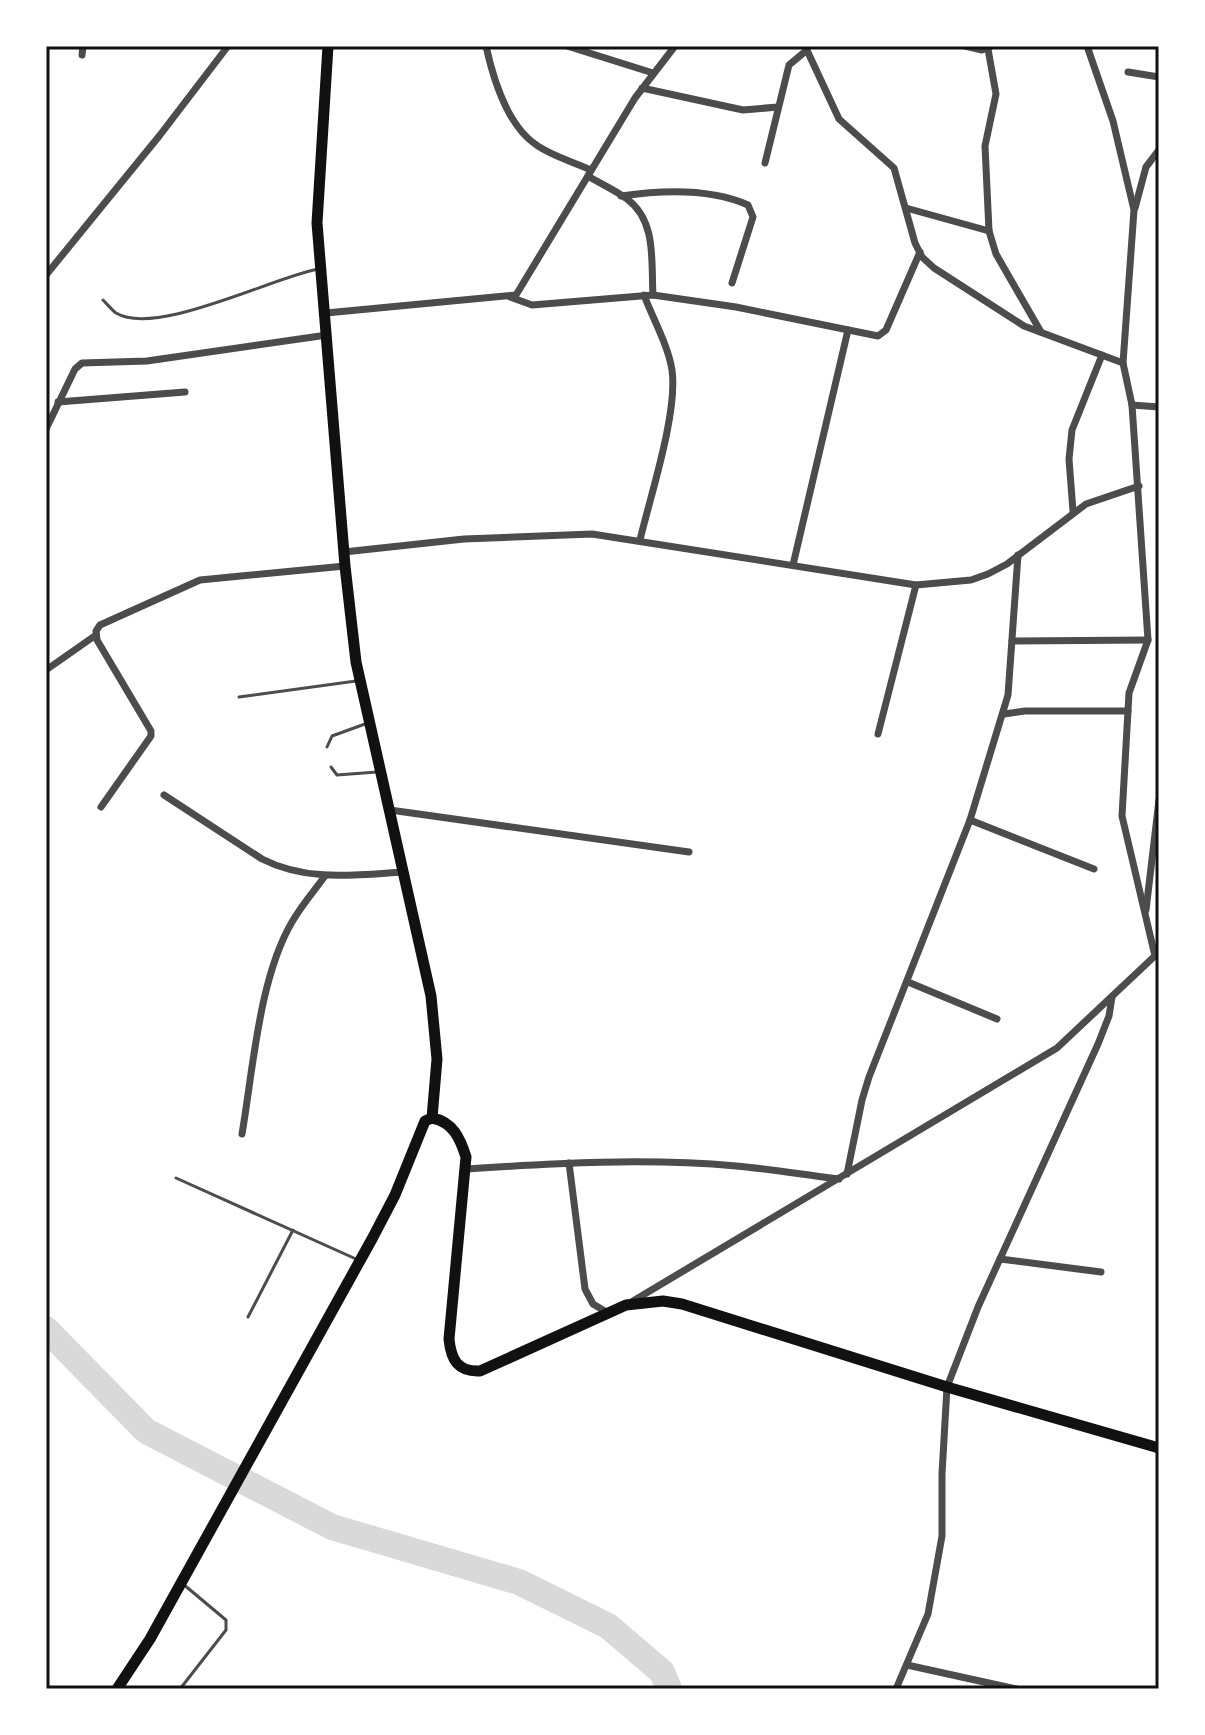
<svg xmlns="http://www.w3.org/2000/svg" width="1205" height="1735" viewBox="0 0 1205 1735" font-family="Bitter,serif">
<rect width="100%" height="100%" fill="#fff"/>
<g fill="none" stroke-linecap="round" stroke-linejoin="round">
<polyline stroke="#d9d9d9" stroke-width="26" points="46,1329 146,1431 332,1527 519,1582 608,1626 662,1672 669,1689"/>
<g stroke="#4c4c4c" stroke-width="3">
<path d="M103,300C107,304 112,310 116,313C156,337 271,278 318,269"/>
<polyline points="239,697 356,681"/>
<polyline points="327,747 332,736 365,724"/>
<polyline points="331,767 337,775 377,772"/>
<polyline points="176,1178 356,1259"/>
<polyline points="248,1317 293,1230"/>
<polyline points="180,1689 226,1630 226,1620 183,1584"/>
<polyline points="277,1689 278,1689"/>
</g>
<g stroke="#4c4c4c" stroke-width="7">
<path d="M486,46C493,78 507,124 535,144C551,156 574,162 591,170"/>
<polyline points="567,46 653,73"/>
<polyline points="805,46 839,119 894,168 915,243 922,257 934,268 1024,326 1123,363 1132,405 1148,640 1129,693 1122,816 1155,956"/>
<polyline points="965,46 982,50 990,47"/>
<polyline points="1087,46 1113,121 1134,210 1123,363"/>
<polyline points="988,49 996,94 985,146 989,231 996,254 1041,332"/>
<polyline points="82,55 83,46"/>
<polyline points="1128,72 1159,77"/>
<polyline points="642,88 743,110 778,107"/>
<polyline points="765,163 789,65 807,50"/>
<path d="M588,176C601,184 615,190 627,199C657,221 651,262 653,295"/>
<path d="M621,196C662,190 710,188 748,205L753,217L732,283"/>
<polyline points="906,208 989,231"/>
<polyline points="1135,208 1146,167 1159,150"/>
<polyline points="46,275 160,135 228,46"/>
<polyline points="510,297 532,305 653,295 736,307 878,336 886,330 920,252"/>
<polyline points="326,313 516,295 635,98 675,46"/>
<polyline points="58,402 185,392"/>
<polyline points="1132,405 1159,407"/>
<polyline points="46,429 75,369 82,363 147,361 327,335"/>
<polyline points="1073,511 1069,459 1072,430 1102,355"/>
<path d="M640,540C650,497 678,413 672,370C668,345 653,319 644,295"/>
<polyline points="344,552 464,539 592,534 916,585 971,580 988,574 1007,564 1086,504 1139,486"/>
<polyline points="793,565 848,330"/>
<polyline points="1012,641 1148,640"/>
<polyline points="46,670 96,635"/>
<polyline points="1004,714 1025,711 1128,711"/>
<polyline points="878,734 916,585"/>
<path d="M164,795L262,859C307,882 355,875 403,872"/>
<polyline points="101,807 151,736 151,731 97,640 96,631 100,625 200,580 345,566"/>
<polyline points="390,810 689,852"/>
<polyline points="970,820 1094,869"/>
<polyline points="1146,910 1159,800"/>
<polyline points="908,982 997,1019"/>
<path d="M242,1134C253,1070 259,978 292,922C301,906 314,891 325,876"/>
<polyline points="569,1163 585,1289 593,1304 608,1313"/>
<path d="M467,1169C556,1163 646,1158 736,1166C770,1169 804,1175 839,1179"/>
<polyline points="847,1174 862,1100 869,1077 970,820 1008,695 1018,555"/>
<polyline points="1000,1259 1101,1272"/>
<polyline points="633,1301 1057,1048 1159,952"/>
<polyline points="907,1665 1016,1689"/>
<polyline points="896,1689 928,1614 942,1536 942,1474 947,1387 978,1307 1098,1044 1109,1016 1112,997"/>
</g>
<polyline stroke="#111" stroke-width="11" points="328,46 317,223 345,566 356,662 431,996 437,1059 432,1118"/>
<path stroke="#111" stroke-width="11" d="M117,1689L150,1639L372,1239L395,1195L425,1121L432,1118C453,1122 460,1138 466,1157L449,1339C451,1360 458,1372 480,1371L626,1305L663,1301L682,1304L947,1387L1159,1448"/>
</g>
<rect width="1205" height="1735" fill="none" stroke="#ffffff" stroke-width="96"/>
<rect x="48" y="48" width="1109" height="1639" fill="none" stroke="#111" stroke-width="3"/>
</svg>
